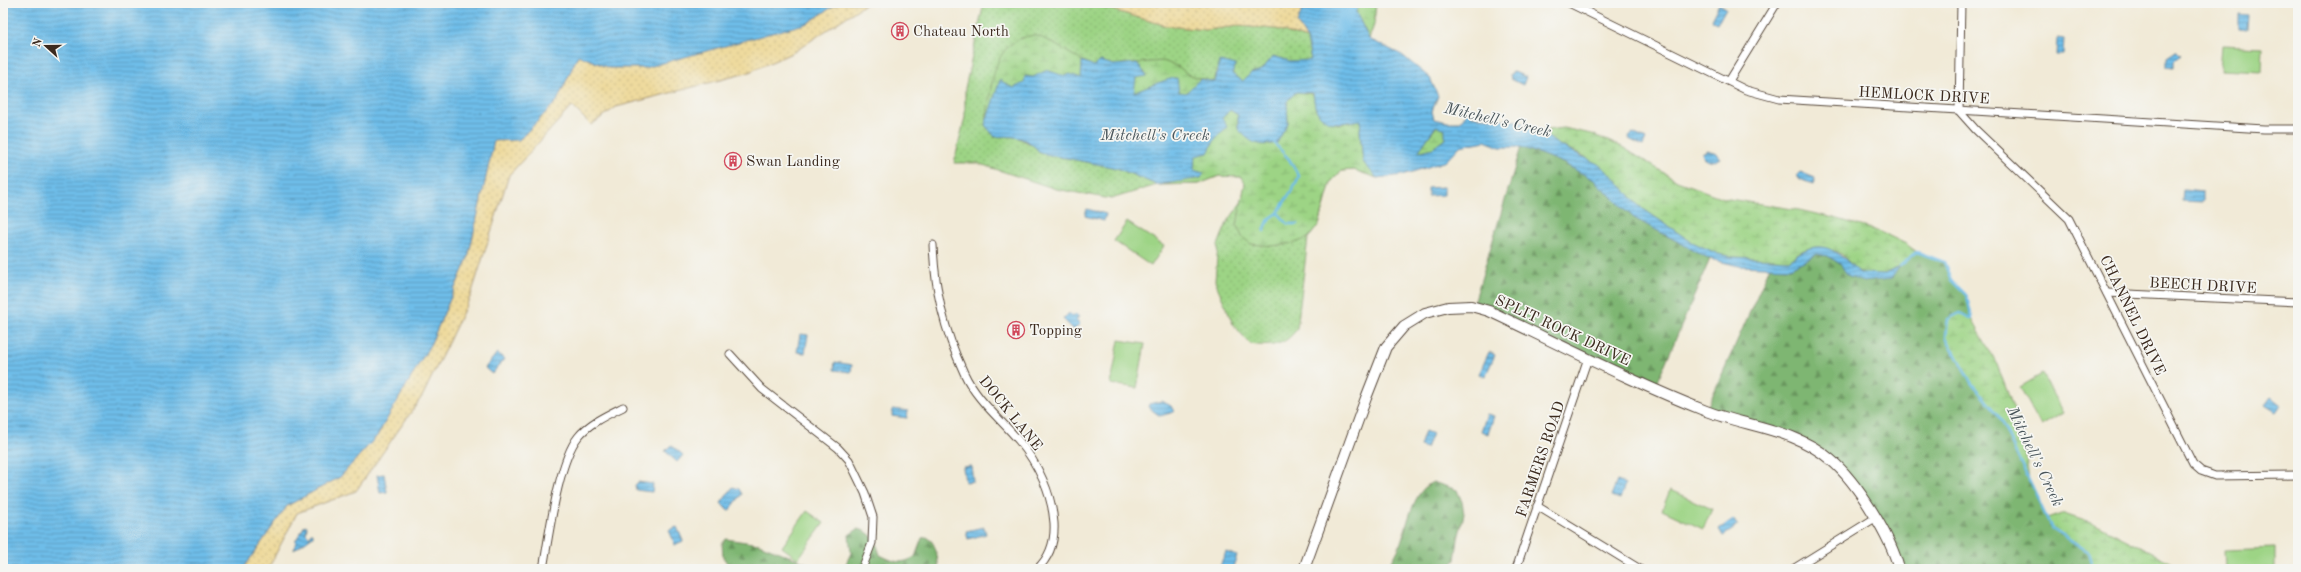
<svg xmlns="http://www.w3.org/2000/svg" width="2301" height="572" viewBox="0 0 2301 572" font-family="'Old Standard TT',serif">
<defs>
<pattern id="grass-dots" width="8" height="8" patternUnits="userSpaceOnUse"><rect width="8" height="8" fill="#9dd485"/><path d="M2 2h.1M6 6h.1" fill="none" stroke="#88b672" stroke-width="1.8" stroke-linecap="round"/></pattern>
<pattern id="forest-firs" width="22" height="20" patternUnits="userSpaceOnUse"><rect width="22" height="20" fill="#7eb672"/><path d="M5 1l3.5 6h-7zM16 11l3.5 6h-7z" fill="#68945d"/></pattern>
<pattern id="wetland-marsh" width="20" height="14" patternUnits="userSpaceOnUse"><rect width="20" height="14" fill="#9dd485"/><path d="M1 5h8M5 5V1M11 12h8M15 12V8" fill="none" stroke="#88b672"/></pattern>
<pattern id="sand-dots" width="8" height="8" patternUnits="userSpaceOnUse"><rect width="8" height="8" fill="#eeda9e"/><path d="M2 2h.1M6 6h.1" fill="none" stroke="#cdbb88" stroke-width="1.8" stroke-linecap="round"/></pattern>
<pattern id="water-rules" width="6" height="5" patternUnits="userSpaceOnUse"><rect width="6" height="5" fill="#6ebde9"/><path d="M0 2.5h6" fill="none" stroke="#5c9abc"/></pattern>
</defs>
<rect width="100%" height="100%" fill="#f6f6f2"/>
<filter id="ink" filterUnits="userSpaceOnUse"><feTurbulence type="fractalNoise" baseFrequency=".025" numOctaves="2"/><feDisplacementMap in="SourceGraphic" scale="8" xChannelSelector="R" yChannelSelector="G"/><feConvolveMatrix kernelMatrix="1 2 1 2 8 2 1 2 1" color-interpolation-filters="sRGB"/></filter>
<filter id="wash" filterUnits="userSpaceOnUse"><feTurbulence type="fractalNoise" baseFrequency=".012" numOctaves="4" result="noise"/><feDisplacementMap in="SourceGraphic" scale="16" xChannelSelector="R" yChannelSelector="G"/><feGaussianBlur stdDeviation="0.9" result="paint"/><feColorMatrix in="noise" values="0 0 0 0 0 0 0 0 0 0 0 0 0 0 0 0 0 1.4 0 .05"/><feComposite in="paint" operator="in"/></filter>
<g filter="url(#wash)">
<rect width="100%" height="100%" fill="#f1ead7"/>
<path fill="url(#grass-dots)" stroke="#6c7f52" d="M984,3H1089L1167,26L1206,30L1238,26L1277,29L1307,39L1311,60L1290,61L1273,56L1262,70L1251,73L1243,82L1232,74L1235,65L1216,71L1215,82L1137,63L1113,65L1101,61L994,137L1013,135L1036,147L1117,168L1157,185L1204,173L1363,162L1377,178L1354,170L1341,171L1331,182L1319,225L1308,238L1297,329C1284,347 1270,347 1250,344L1233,324L1215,281L1218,245L1227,223L1242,201L1245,183L1241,177L1219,176L1199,184L1157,185L1111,199L1056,189L977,163H954L965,117V88Z"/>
<g fill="url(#forest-firs)" stroke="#5c7048">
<polygon points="1521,147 1559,161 1594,180 1634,218 1710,259 1656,385 1473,306"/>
<polygon points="1917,252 1944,262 1951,280 1967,296 1972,319 1960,313 1972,384 1997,413 2052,529 2088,552 2093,569 1899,569 1862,498 1811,446 1707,408 1770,267 1790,268 1817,254 1828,256 1840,264 1849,277 1891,279 1900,266"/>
<path d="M1433,482L1457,490L1462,502L1464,514L1458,539L1455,560L1447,569H1387C1391,563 1395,556 1398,550C1408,529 1410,493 1433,482Z"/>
<path d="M858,529C873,532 876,542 880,555C895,562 900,565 915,557L922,538L927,537C937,543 937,558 939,569H840L844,568L851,553L849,535Z"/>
<polygon points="726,539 759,544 821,569 731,569 723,557 722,544"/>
</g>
<g fill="url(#wetland-marsh)" stroke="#6c7f52">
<polygon points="1359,3 1376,3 1374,25 1369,39 1356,12"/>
<path d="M1035,35C1057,43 1073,58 1094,66L1101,61L1113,65L1163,61L1179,67L1186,73L1200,79L1230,110L1238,115V129C1250,142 1259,147 1277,143L1288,123L1287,101L1296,92L1313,94L1316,110L1338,124L1361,120L1360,131L1363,162L1377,178L1354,170L1341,171L1331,182L1319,225L1308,238L1295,243L1272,246L1251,244L1242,237L1237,225L1245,183L1241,177L1219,176L1199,184L1157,185L1117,168L1040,153C1029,137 1012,135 995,137L985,125C993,90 988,40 1035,35Z"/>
<polygon points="1437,126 1446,129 1445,139 1433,148 1417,152"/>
<path d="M1563,128L1592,134L1624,148L1677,181L1723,198L1799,210L1838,219L1881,232L1906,244L1917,252C1903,264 1880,284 1860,272C1852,268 1847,258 1839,253C1836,251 1831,251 1828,250C1809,246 1804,248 1789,260L1733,257L1718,254L1690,241L1639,206L1613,176L1582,155L1557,144L1540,131Z"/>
<polygon points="1960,313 1972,319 1996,362 2023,433 2029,481 1997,413 1972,384 1946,337 1948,319"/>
<polygon points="2061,513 2097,525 2184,569 2093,569 2088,552 2052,529 2047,518"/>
</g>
<g fill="url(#sand-dots)" stroke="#94825e">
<polygon points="838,3 867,3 794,52 747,73 616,107 591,125 572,106 509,175 471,295 423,395 356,491 297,513 270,565 265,569 243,569 287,506 340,477 377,436 431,343 468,258 494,141 557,101 578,55 609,68 808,23"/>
<polygon points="1089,3 1305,3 1297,23 1307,39 1277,29 1238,26 1206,30 1167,26"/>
</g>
<g fill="#9dd485" stroke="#6c7f52">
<polygon points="2222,45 2263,47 2262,72 2220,70"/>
<polygon points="1127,222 1164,246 1151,266 1114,241"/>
<polygon points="1119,340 1145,344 1137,388 1111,384"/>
<polygon points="2042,374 2063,413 2041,426 2020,387"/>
<polygon points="1670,490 1712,509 1703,529 1662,510"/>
<polygon points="807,511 824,523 798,559 782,547"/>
<polygon points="2275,548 2275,569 2226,569 2225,550"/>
</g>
<g fill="url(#water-rules)" stroke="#547484" fill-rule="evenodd">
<polygon points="3,3 838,3 808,23 645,68 609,68 578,55 557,101 519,140 494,141 468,258 431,343 377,436 340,477 287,506 243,569 3,569"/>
<path d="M1305,3H1344L1356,12L1369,39L1402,55L1430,78L1438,96L1432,111L1434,119L1447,122H1460L1468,111L1473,110L1471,116L1518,121L1540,131L1557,144L1598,164L1613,176L1639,206L1690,241L1718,254L1733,257L1789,260C1822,235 1834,249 1860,273L1885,274L1900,266L1891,279L1863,282L1849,277L1840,264L1828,256L1817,254L1790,268L1739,266L1710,259L1634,218L1594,180L1559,161L1521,147H1500L1485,141L1460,146L1446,161L1403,175L1377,178L1363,162L1360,131L1361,120C1346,122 1324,129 1316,109C1314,105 1314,98 1313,93L1296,92L1287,101L1288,123L1277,143C1257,147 1251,143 1238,129V115L1230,110L1222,118L1227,127L1217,136L1208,153L1195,156L1194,170L1204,173L1201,178L1157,185L1117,168L1040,153C1029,137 1012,135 995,137L985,125L1000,80L1013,88L1024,83L1025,76L1033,77L1047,70L1064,76L1070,74L1081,78L1082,61L1094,66L1101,61L1113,65L1137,63L1147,76L1136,78L1134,92C1149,88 1162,79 1177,78L1179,92L1186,93L1200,79L1215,82L1220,61L1236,65L1232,74L1243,81L1251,73L1262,70L1273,56L1290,61L1311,60L1307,39L1297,23ZM1436,126L1445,129V139L1433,148L1418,152Z"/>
<polygon points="1719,4 1726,8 1718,23 1711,20"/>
<polygon points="2239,14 2248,15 2247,30 2239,29"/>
<polygon points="2057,38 2064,39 2063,55 2056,55"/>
<polygon points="2176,51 2181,56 2174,61 2174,68 2167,67 2167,57"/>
<polygon points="1514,72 1526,77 1523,85 1511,79 1510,74"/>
<polygon points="1633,133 1646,139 1643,146 1629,139 1629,136"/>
<polygon points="1707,150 1717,153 1720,158 1715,161 1704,159 1702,153"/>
<polygon points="1800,172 1815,178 1813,184 1799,179 1797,175"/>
<polygon points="1444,187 1444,195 1428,196 1428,188"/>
<polygon points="2183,190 2203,192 2203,202 2182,201"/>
<polygon points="1087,209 1106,214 1104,221 1085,216"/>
<polygon points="1069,313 1073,317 1076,314 1079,317 1076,319 1080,324 1074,330 1063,319"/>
<polygon points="800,334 808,335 805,353 797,352"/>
<polygon points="1489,352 1495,355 1485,377 1479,374"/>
<polygon points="497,353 504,359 492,374 485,368"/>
<polygon points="835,362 852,365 851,372 834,370"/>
<polygon points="2271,397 2281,405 2276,412 2265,405"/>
<polygon points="1162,401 1171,406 1174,412 1160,416 1148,407 1149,404"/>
<polygon points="893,409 908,411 907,418 892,416"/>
<polygon points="1487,414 1494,416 1488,434 1481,431"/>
<polygon points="1425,431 1432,434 1426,448 1420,446"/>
<polygon points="671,445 683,455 677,462 665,451"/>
<polygon points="971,466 973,481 965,482 963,467"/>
<polygon points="384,474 387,492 380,493 377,475"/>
<polygon points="1617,481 1625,484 1620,499 1611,496"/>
<polygon points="638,482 653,484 652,492 636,490 635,485"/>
<polygon points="733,487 739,489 742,494 730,510 727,510 721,503"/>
<polygon points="1733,519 1738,526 1723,536 1719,529"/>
<polygon points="305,525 307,526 306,533 310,537 311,533 313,533 313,536 294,550 296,540"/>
<polygon points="677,527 683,541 675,545 669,530"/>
<polygon points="984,527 986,534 968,539 966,531"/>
<polygon points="1226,552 1237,556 1232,569 1219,569"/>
</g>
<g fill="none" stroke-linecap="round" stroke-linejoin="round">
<g stroke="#6ebde9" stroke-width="2.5">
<path d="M1274,143L1289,159L1299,176C1294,190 1285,199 1278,213L1288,224H1298"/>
<polyline points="1264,231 1269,219 1278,213"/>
<polyline points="1900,266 1917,252 1944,262 1951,280 1967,296 1972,319 1960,313 1948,319 1946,337 1972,384 1997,413 2052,529 2088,552 2093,569"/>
</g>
<polyline stroke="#6ebde9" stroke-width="15" points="1341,26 1351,3"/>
</g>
</g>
<g filter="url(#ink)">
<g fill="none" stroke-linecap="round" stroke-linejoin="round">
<g stroke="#56473a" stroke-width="9">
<g id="street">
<polyline points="1569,3 1746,90 1779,99 2264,129 2298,129"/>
<polyline points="1961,3 1959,111 1976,130 2069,219 2193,464 2201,471 2215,476 2298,475"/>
<polyline points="1729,81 1777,3"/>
<path d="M933,245C935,292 944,330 964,373C977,401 1000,418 1019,441C1038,464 1052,494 1054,523C1055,541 1050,557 1037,569"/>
<polyline points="2107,293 2298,302"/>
<polyline points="730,354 762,389 838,448 849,460 865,493 873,517 872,543 862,569"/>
<polyline points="1537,506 1640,569"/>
<path d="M543,569C549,536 558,462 578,437C589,423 607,415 623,407"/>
<polyline points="1516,569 1588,358"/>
<polyline points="1793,569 1875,518"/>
</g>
</g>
<g stroke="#56473a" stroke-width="12">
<path id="secondary" d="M1304,569L1366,398L1386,347L1404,326L1425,313L1448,307L1471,306L1489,311C1561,345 1632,382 1706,411C1748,427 1796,429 1831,460C1857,482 1891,537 1899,569"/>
</g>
<use href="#street" stroke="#fff" stroke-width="7"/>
<use href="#secondary" stroke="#fff" stroke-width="10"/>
</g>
</g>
<defs>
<g id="building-ring" transform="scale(0.9)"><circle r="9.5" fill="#f6f6f2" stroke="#d1495b" stroke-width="1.5"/><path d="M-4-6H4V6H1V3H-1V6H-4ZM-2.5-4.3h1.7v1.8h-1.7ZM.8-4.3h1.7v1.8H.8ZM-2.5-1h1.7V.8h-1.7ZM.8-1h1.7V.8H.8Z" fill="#d1495b"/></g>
</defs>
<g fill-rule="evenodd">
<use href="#building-ring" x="900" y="31"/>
<use href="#building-ring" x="733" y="161"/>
<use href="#building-ring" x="1016" y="330"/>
</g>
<g text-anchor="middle" stroke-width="3.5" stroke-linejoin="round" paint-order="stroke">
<g font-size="15" fill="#3b2a1e" stroke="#f6f6f2" text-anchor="start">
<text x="913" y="36">Chateau North</text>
<text x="746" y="166">Swan Landing</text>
<text x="1029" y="335">Topping</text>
</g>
<g font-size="15" fill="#3b2a1e" stroke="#f6f6f2">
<text transform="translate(1924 95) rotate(3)" y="5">HEMLOCK DRIVE</text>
<text transform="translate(2203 285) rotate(3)" y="5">BEECH DRIVE</text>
<text transform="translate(2133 315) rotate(64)" y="5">CHANNEL DRIVE</text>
<text transform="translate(1563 330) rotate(25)" y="5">SPLIT ROCK DRIVE</text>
<text transform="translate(1011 413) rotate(51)" y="5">DOCK LANE</text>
<text transform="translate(1540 459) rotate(-71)" y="5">FARMERS ROAD</text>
</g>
<g font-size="16" font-style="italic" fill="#4a565b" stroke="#f6f6f2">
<text transform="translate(1498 119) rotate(13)" y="6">Mitchell's Creek</text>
<text x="1155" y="140">Mitchell's Creek</text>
<text transform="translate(2036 456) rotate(64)" y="6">Mitchell's Creek</text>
</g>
</g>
<rect width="2301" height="572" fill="none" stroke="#f6f6f2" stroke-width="16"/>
<g transform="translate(46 46) rotate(291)" stroke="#f6f6f2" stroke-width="3" paint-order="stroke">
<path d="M0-3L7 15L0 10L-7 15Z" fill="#3b2a1e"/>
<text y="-6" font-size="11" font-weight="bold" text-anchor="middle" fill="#3b2a1e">N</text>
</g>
</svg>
